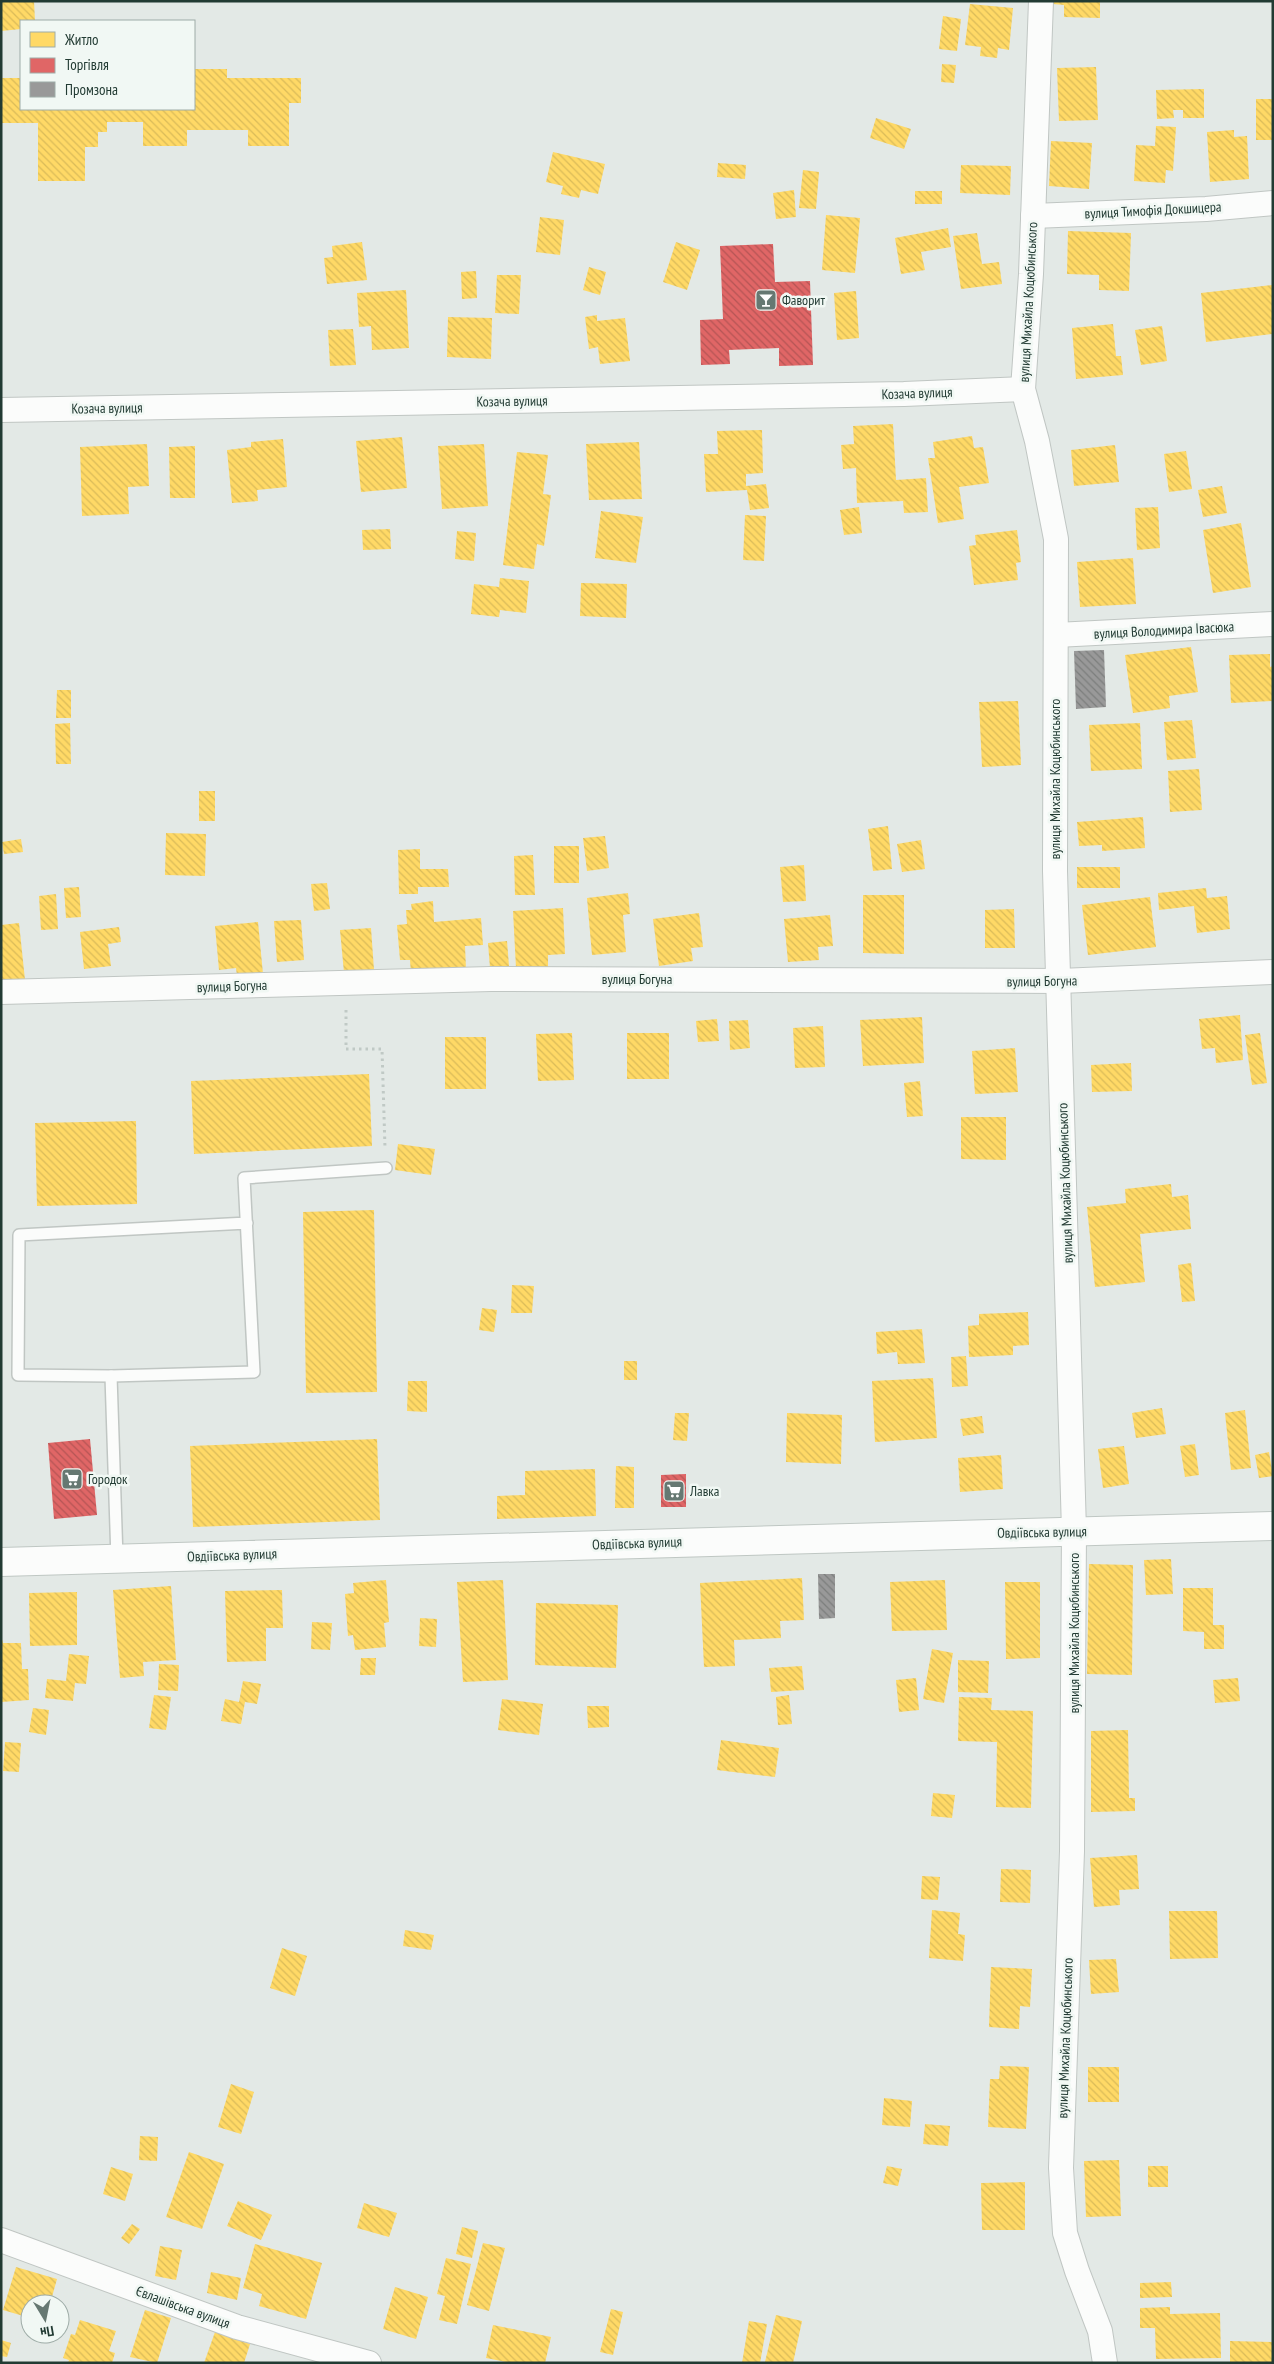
<svg xmlns="http://www.w3.org/2000/svg" width="1274" height="2364" viewBox="0 0 1274 2364" font-family="'PT Sans Narrow',sans-serif">
<defs>
<pattern id="homes-back-hatch" width="6" height="6" patternUnits="userSpaceOnUse" patternTransform="scale(1.25)"><rect width="6" height="6" fill="#ffd966"/><path d="M-1 5l2 2M0 0l6 6M5-1l2 2" fill="none" stroke="#dabb59"/></pattern>
<pattern id="shops-back-hatch" width="6" height="6" patternUnits="userSpaceOnUse" patternTransform="scale(1.25)"><rect width="6" height="6" fill="#e06666"/><path d="M-1 5l2 2M0 0l6 6M5-1l2 2" fill="none" stroke="#b55555"/></pattern>
<pattern id="industry-back-hatch" width="6" height="6" patternUnits="userSpaceOnUse" patternTransform="scale(1.25)"><rect width="6" height="6" fill="#999"/><path d="M-1 5l2 2M0 0l6 6M5-1l2 2" fill="none" stroke="#7c7e7d"/></pattern>
</defs>
<rect width="100%" height="100%" fill="#e3e9e6"/>
<g fill="url(#homes-back-hatch)">
<polygon points="34,1 35,21 21,21 21,29 1,31 1,2"/>
<polygon points="1053,1 1100,1 1100,18 1064,17 1064,5 1053,4"/>
<polygon points="970,4 1013,8 1009,50 998,48 997,58 980,56 981,47 965,45"/>
<polygon points="943,16 961,19 957,51 939,49"/>
<polygon points="942,64 956,65 954,83 941,82"/>
<polygon points="1096,67 1098,120 1059,121 1057,68"/>
<polygon points="195,69 227,69 227,78 301,78 301,103 289,103 289,146 248,146 248,130 187,130 187,146 143,146 143,122 107,122 107,132 98,132 98,147 85,147 85,181 38,181 38,123 1,123 1,78 21,78 21,109 194,109"/>
<polygon points="1204,89 1204,118 1183,118 1183,110 1173,110 1174,118 1157,119 1156,90"/>
<polygon points="1256,99 1273,99 1272,140 1256,140"/>
<polygon points="876,118 911,129 904,149 870,138"/>
<polygon points="1156,126 1176,127 1173,171 1166,170 1165,183 1134,181 1136,145 1155,146"/>
<polygon points="1234,130 1234,137 1247,136 1249,179 1210,182 1207,132"/>
<polygon points="1051,141 1092,143 1089,189 1049,186"/>
<polygon points="553,152 605,164 598,194 581,190 579,198 561,194 563,186 546,182"/>
<polygon points="718,163 746,165 745,179 717,177"/>
<polygon points="961,165 1011,166 1010,195 960,193"/>
<polygon points="803,170 819,172 816,209 799,208"/>
<polygon points="794,190 796,217 776,219 773,193"/>
<rect x="915" y="191" width="27" height="13"/>
<polygon points="826,215 860,218 855,273 822,270"/>
<polygon points="540,217 564,220 560,255 536,252"/>
<polygon points="948,228 951,247 921,252 925,270 901,274 895,238"/>
<polygon points="1068,231 1131,233 1129,291 1099,290 1099,275 1067,274"/>
<polygon points="977,233 982,264 999,262 1002,284 961,289 953,236"/>
<polygon points="362,242 367,280 327,284 324,258 333,257 332,246"/>
<polygon points="676,242 700,250 687,290 663,282"/>
<polygon points="589,267 606,272 600,295 583,290"/>
<polygon points="476,271 477,298 462,299 461,272"/>
<polygon points="497,275 521,275 519,314 495,313"/>
<polygon points="1273,285 1273,334 1206,342 1201,293"/>
<polygon points="406,290 409,348 372,350 371,326 359,327 357,293"/>
<polygon points="856,291 859,338 837,340 834,293"/>
<polygon points="597,315 597,321 625,318 630,361 600,364 598,347 589,349 585,317"/>
<polygon points="448,317 492,318 491,359 447,357"/>
<polygon points="1113,324 1116,356 1121,356 1123,375 1076,379 1072,328"/>
<polygon points="1162,326 1167,361 1141,365 1135,330"/>
<polygon points="353,329 356,365 330,366 328,330"/>
<polygon points="893,424 896,480 926,478 928,512 904,513 903,501 857,503 856,468 843,469 841,445 854,444 853,426"/>
<polygon points="762,430 763,473 746,474 746,486 766,484 769,508 750,510 747,490 706,492 704,454 718,454 717,431"/>
<polygon points="972,436 974,448 983,447 989,483 959,487 964,519 938,523 928,458 935,458 933,442"/>
<polygon points="402,437 407,488 361,492 356,441"/>
<polygon points="283,439 287,487 257,490 258,501 232,503 227,450 251,447 251,442"/>
<polygon points="639,442 642,499 589,500 586,444"/>
<polygon points="147,444 149,486 128,487 129,514 82,516 80,447"/>
<polygon points="484,444 488,506 442,509 438,446"/>
<polygon points="1115,445 1119,482 1074,486 1071,450"/>
<polygon points="195,446 195,498 170,498 169,447"/>
<polygon points="1186,451 1192,489 1169,492 1164,454"/>
<polygon points="517,452 548,455 543,494 551,495 544,546 537,544 534,569 503,565"/>
<polygon points="1222,486 1227,513 1203,517 1198,490"/>
<polygon points="859,507 862,533 844,535 840,510"/>
<polygon points="1158,507 1160,548 1137,550 1135,508"/>
<polygon points="601,511 643,517 636,563 595,558"/>
<polygon points="745,515 766,516 764,561 743,560"/>
<polygon points="1241,523 1251,587 1213,593 1203,530"/>
<polygon points="390,529 391,549 363,550 362,530"/>
<polygon points="1017,530 1021,562 1016,563 1018,580 974,585 969,546 976,545 975,535"/>
<polygon points="457,531 476,533 474,561 455,559"/>
<polygon points="1133,558 1136,604 1080,607 1077,562"/>
<polygon points="500,578 529,581 526,613 500,610 499,617 471,614 474,584 499,587"/>
<polygon points="581,583 627,584 626,618 580,616"/>
<polygon points="1191,647 1198,692 1169,696 1170,708 1133,713 1125,655"/>
<polygon points="1270,654 1270,667 1273,666 1273,701 1231,703 1229,655"/>
<polygon points="57,690 71,690 71,718 56,718"/>
<polygon points="1018,701 1021,765 982,767 979,702"/>
<polygon points="1192,720 1196,758 1167,760 1164,722"/>
<polygon points="70,723 71,764 56,764 55,724"/>
<polygon points="1140,723 1142,769 1091,771 1089,725"/>
<polygon points="1199,769 1202,810 1170,812 1168,771"/>
<rect x="199" y="791" width="16" height="30"/>
<polygon points="1143,817 1145,848 1102,851 1102,845 1079,846 1077,822"/>
<polygon points="888,826 892,869 873,871 868,829"/>
<polygon points="166,833 206,834 205,876 165,875"/>
<polygon points="605,836 609,868 587,871 583,838"/>
<polygon points="21,839 23,852 4,854 2,842"/>
<polygon points="921,840 925,869 902,872 897,844"/>
<rect x="554" y="846" width="25" height="37"/>
<polygon points="420,849 420,869 448,869 449,887 418,887 418,894 399,894 398,850"/>
<polygon points="533,855 535,895 515,895 514,856"/>
<polygon points="804,865 806,901 783,902 780,867"/>
<rect x="1077" y="867" width="43" height="21"/>
<polygon points="327,883 330,909 314,911 311,884"/>
<polygon points="79,887 81,917 66,918 64,888"/>
<polygon points="1206,888 1207,898 1227,896 1230,929 1197,933 1194,906 1159,910 1158,893"/>
<polygon points="628,893 630,914 623,915 626,952 592,955 587,898"/>
<polygon points="56,894 58,929 41,930 39,896"/>
<polygon points="863,895 904,895 904,954 863,953"/>
<polygon points="1150,897 1156,947 1088,955 1082,905"/>
<polygon points="433,901 434,922 481,918 483,945 465,946 466,969 411,974 410,960 400,960 397,925 407,924 406,910 412,910 411,904"/>
<polygon points="563,908 565,954 548,955 548,967 516,968 513,911"/>
<polygon points="1014,909 1015,948 985,948 985,910"/>
<polygon points="699,913 703,947 691,948 693,961 659,966 653,919"/>
<polygon points="830,915 833,946 818,947 819,960 788,962 784,919"/>
<polygon points="301,920 304,960 277,962 274,921"/>
<polygon points="258,922 263,974 237,976 236,968 219,970 215,926"/>
<polygon points="19,923 25,980 1,982 1,925"/>
<polygon points="119,927 121,942 108,944 111,966 84,969 80,932"/>
<polygon points="371,928 374,970 344,973 340,930"/>
<polygon points="507,941 509,966 490,968 488,943"/>
<polygon points="1240,1015 1243,1060 1216,1063 1215,1048 1202,1049 1199,1019"/>
<polygon points="922,1017 924,1063 863,1066 860,1020"/>
<polygon points="717,1019 719,1041 698,1042 696,1021"/>
<polygon points="748,1020 750,1048 730,1050 729,1021"/>
<polygon points="823,1026 825,1067 795,1068 793,1028"/>
<polygon points="572,1033 574,1080 538,1081 536,1034"/>
<rect x="627" y="1033" width="42" height="46"/>
<polygon points="1260,1033 1267,1083 1252,1085 1245,1035"/>
<rect x="445" y="1037" width="41" height="52"/>
<polygon points="1015,1048 1018,1092 975,1094 972,1051"/>
<polygon points="1131,1063 1132,1091 1092,1092 1091,1065"/>
<polygon points="369,1074 372,1146 194,1154 191,1081"/>
<polygon points="920,1081 923,1116 907,1117 904,1083"/>
<polygon points="961,1117 1006,1117 1006,1160 961,1159"/>
<polygon points="136,1121 137,1204 37,1206 35,1123"/>
<polygon points="398,1144 435,1149 431,1175 395,1170"/>
<polygon points="1171,1184 1172,1197 1188,1195 1191,1229 1140,1234 1145,1282 1095,1287 1087,1207 1126,1203 1125,1189"/>
<polygon points="374,1210 377,1392 306,1393 303,1212"/>
<polygon points="1191,1263 1195,1301 1182,1302 1178,1265"/>
<polygon points="512,1285 534,1286 532,1313 511,1313"/>
<polygon points="482,1308 497,1310 494,1332 479,1330"/>
<polygon points="1028,1312 1029,1345 1013,1346 1013,1355 969,1357 968,1326 979,1325 979,1314"/>
<polygon points="922,1329 925,1363 898,1364 897,1352 877,1354 876,1332"/>
<polygon points="966,1356 968,1386 952,1387 951,1357"/>
<rect x="624" y="1361" width="13" height="19"/>
<polygon points="933,1378 937,1438 875,1442 872,1381"/>
<polygon points="408,1381 427,1381 427,1412 407,1411"/>
<polygon points="1162,1408 1166,1434 1136,1438 1132,1413"/>
<polygon points="1245,1410 1251,1468 1231,1470 1225,1413"/>
<polygon points="675,1413 689,1413 687,1441 673,1440"/>
<polygon points="787,1413 842,1415 841,1464 786,1462"/>
<polygon points="982,1416 984,1433 963,1436 960,1419"/>
<polygon points="377,1439 380,1520 193,1527 190,1446"/>
<polygon points="1195,1444 1199,1475 1185,1477 1180,1446"/>
<polygon points="1124,1446 1129,1484 1103,1488 1098,1449"/>
<polygon points="1269,1452 1273,1476 1259,1478 1255,1455"/>
<polygon points="1001,1455 1003,1489 960,1492 958,1458"/>
<polygon points="616,1466 634,1467 634,1508 615,1508"/>
<polygon points="595,1469 596,1516 497,1519 497,1496 525,1495 525,1471"/>
<polygon points="1171,1559 1173,1594 1146,1595 1144,1560"/>
<polygon points="1089,1564 1133,1565 1132,1675 1087,1674"/>
<polygon points="802,1578 804,1620 780,1621 781,1638 734,1640 735,1666 704,1667 700,1583"/>
<polygon points="386,1580 389,1622 384,1623 386,1647 355,1650 353,1635 348,1636 345,1594 354,1593 353,1583"/>
<polygon points="503,1580 508,1680 463,1682 457,1582"/>
<polygon points="945,1580 947,1630 892,1631 890,1582"/>
<polygon points="1005,1582 1040,1582 1040,1658 1006,1659"/>
<polygon points="171,1586 176,1660 143,1662 144,1676 120,1678 113,1590"/>
<polygon points="1183,1588 1213,1588 1213,1625 1224,1625 1224,1649 1204,1649 1204,1632 1183,1631"/>
<polygon points="282,1590 283,1628 266,1628 266,1661 227,1662 225,1591"/>
<polygon points="77,1592 77,1645 30,1646 29,1593"/>
<polygon points="536,1603 618,1605 616,1668 535,1665"/>
<polygon points="420,1618 437,1619 436,1647 419,1646"/>
<polygon points="312,1622 332,1623 330,1650 311,1649"/>
<polygon points="1,1636 3,1643 21,1643 22,1669 28,1669 29,1700 1,1702"/>
<polygon points="932,1649 953,1653 944,1703 923,1699"/>
<polygon points="69,1654 89,1656 86,1684 75,1683 73,1701 45,1698 47,1679 66,1681"/>
<polygon points="361,1658 376,1658 375,1675 360,1675"/>
<polygon points="958,1660 989,1661 988,1693 958,1692"/>
<polygon points="159,1664 179,1665 178,1691 158,1690"/>
<polygon points="802,1666 804,1690 771,1692 769,1668"/>
<polygon points="916,1678 919,1710 899,1712 896,1680"/>
<polygon points="1238,1678 1240,1701 1215,1703 1213,1680"/>
<polygon points="243,1681 261,1684 257,1704 245,1702 241,1724 221,1721 225,1699 239,1702"/>
<polygon points="154,1695 171,1697 166,1730 149,1728"/>
<polygon points="789,1695 792,1724 778,1725 776,1697"/>
<polygon points="959,1697 992,1698 991,1710 1033,1711 1031,1808 996,1807 997,1742 958,1741"/>
<polygon points="502,1699 543,1704 539,1735 498,1730"/>
<polygon points="587,1706 609,1706 609,1727 588,1728"/>
<polygon points="33,1708 49,1710 46,1735 29,1732"/>
<polygon points="1128,1730 1129,1798 1135,1798 1135,1811 1091,1812 1091,1731"/>
<polygon points="721,1740 779,1748 775,1777 717,1770"/>
<polygon points="5,1742 21,1743 19,1772 3,1771"/>
<polygon points="933,1793 955,1795 952,1818 931,1816"/>
<polygon points="1137,1855 1139,1889 1119,1890 1120,1905 1094,1907 1090,1858"/>
<polygon points="1001,1869 1031,1870 1030,1903 1000,1902"/>
<polygon points="922,1876 940,1877 938,1900 921,1899"/>
<polygon points="932,1910 960,1913 958,1934 965,1935 963,1961 929,1958"/>
<polygon points="1169,1911 1217,1911 1218,1958 1170,1959"/>
<polygon points="405,1930 434,1935 431,1950 403,1946"/>
<polygon points="282,1948 307,1956 295,1996 270,1988"/>
<polygon points="1116,1959 1119,1992 1091,1994 1089,1960"/>
<polygon points="991,1967 1032,1969 1030,2007 1020,2006 1019,2029 989,2027"/>
<polygon points="1000,2066 1029,2067 1026,2129 988,2127 990,2079 999,2079"/>
<rect x="1088" y="2067" width="31" height="35"/>
<polygon points="231,2084 254,2092 241,2134 218,2127"/>
<polygon points="884,2098 912,2101 910,2127 882,2125"/>
<polygon points="925,2124 950,2126 948,2146 923,2144"/>
<polygon points="140,2136 158,2137 157,2161 139,2160"/>
<polygon points="189,2152 224,2164 202,2229 166,2217"/>
<polygon points="1119,2160 1121,2216 1086,2217 1084,2161"/>
<polygon points="887,2166 902,2169 898,2186 883,2183"/>
<rect x="1148" y="2166" width="20" height="21"/>
<polygon points="111,2167 133,2174 125,2201 103,2194"/>
<polygon points="1025,2182 1025,2230 982,2230 981,2183"/>
<polygon points="238,2201 272,2215 261,2240 227,2226"/>
<polygon points="364,2203 397,2213 389,2237 357,2228"/>
<polygon points="132,2224 140,2229 129,2244 121,2238"/>
<polygon points="462,2227 478,2231 472,2258 456,2254"/>
<polygon points="483,2243 505,2248 489,2311 467,2305"/>
<polygon points="255,2244 322,2263 306,2319 259,2306 262,2294 243,2288"/>
<polygon points="160,2246 182,2250 176,2280 155,2276"/>
<polygon points="446,2258 471,2264 457,2324 439,2320 445,2296 437,2294"/>
<polygon points="16,2267 57,2279 50,2304 30,2304 30,2318 3,2310"/>
<polygon points="211,2272 241,2278 237,2300 207,2293"/>
<polygon points="1171,2282 1172,2297 1140,2298 1140,2283"/>
<polygon points="395,2287 428,2297 416,2339 383,2329"/>
<polygon points="1170,2307 1170,2314 1220,2313 1221,2358 1156,2359 1155,2328 1140,2328 1140,2308"/>
<polygon points="611,2309 623,2312 613,2355 600,2352"/>
<polygon points="145,2310 171,2318 157,2363 130,2357"/>
<polygon points="776,2315 802,2321 793,2363 765,2362"/>
<polygon points="80,2320 116,2331 109,2351 115,2353 112,2363 68,2363 69,2360 63,2358 71,2334 75,2335"/>
<polygon points="749,2321 767,2324 760,2363 742,2363"/>
<polygon points="493,2325 551,2337 545,2363 511,2363 486,2358"/>
<polygon points="215,2332 250,2344 244,2363 204,2363"/>
<polygon points="1,2340 11,2343 7,2357 1,2356"/>
<polygon points="1230,2341 1273,2342 1273,2363 1230,2363"/>
</g>
<g fill="url(#shops-back-hatch)">
<polygon points="773,244 775,282 810,281 813,365 779,366 779,348 729,350 730,364 701,365 700,320 723,319 720,246"/>
<polygon points="90,1439 97,1515 54,1519 48,1443"/>
<polygon points="686,1474 686,1507 661,1507 661,1475"/>
</g>
<g fill="url(#industry-back-hatch)">
<polygon points="1104,650 1106,707 1076,709 1074,651"/>
<polygon points="818,1574 835,1574 835,1618 819,1619"/>
</g>
<g fill="none" stroke-linecap="round" stroke-linejoin="round">
<g stroke="#c0c6c3" stroke-width="14">
<g id="service">
<polyline points="247,1223 19,1235 18,1375 111,1376 254,1372 244,1178 386,1168"/>
<polyline points="111,1376 117,1559"/>
</g>
</g>
<g stroke="#c0c6c3" stroke-width="26">
<g id="minor">
<polyline points="1041,1 1031,274 1023,389 1037,441 1056,539 1055,871 1074,1531 1072,1851 1061,2168 1065,2233 1077,2271 1100,2331 1105,2363"/>
<polyline points="1033,216 1206,209 1273,203"/>
<polyline points="1,410 904,394 1023,389"/>
<polyline points="1056,635 1273,624"/>
<polyline points="1,992 491,979 1060,981 1273,972"/>
<polyline points="1,2240 237,2327 369,2363"/>
</g>
</g>
<g stroke="#bfc7c3" stroke-width="30">
<polyline id="secondary" points="1,1562 1273,1526"/>
</g>
<polyline stroke="#c0c9c5" stroke-width="3" stroke-dasharray="2.5 4" stroke-linecap="butt" points="346,1010 346,1049 382,1049 385,1148"/>
<use href="#service" stroke="#fbfcfb" stroke-width="11"/>
<use href="#minor" stroke="#fbfcfb" stroke-width="24"/>
<use href="#secondary" stroke="#fbfcfb" stroke-width="28"/>
</g>
<defs>
<g id="bar-square" transform="scale(1.125)"><rect x="-9" y="-9" width="18" height="18" rx="4" fill="#667872" stroke="#f1f8f4"/><path d="M-6-5H6L.8 .8V4.5H3.5V6h-7V4.5H-.8V.8Z" fill="#fff"/></g>
<g id="supermarket-square" transform="scale(1.125)"><rect x="-9" y="-9" width="18" height="18" rx="4" fill="#667872" stroke="#f1f8f4"/><path d="M-6-5.5h2.5l.6 2H6L4.5 2H-2.5L-4.4-4H-6ZM-1.5 3.2a1.3 1.3 0 1 0 .1 0ZM3 3.2a1.3 1.3 0 1 0 .1 0Z" fill="#fff"/></g>
</defs>
<g fill-rule="evenodd">
<use href="#bar-square" x="766" y="300"/>
<use href="#supermarket-square" x="72" y="1479"/>
<use href="#supermarket-square" x="674" y="1491"/>
</g>
<g text-anchor="middle" stroke-width="5" stroke-linejoin="round" paint-order="stroke">
<g font-size="14" fill="#223b33" stroke="#f1f8f4">
<text transform="translate(1153 210) rotate(-3)" y="5">вулиця Тимофія Докшицера</text>
<text transform="translate(1028 302) rotate(-87)" y="5">вулиця Михайла Коцюбинського</text>
<text transform="translate(917 393) rotate(-2)" y="5">Козача вулиця</text>
<text transform="translate(512 401) rotate(-1)" y="5">Козача вулиця</text>
<text transform="translate(107 408) rotate(-1)" y="5">Козача вулиця</text>
<text transform="translate(1164 630) rotate(-3)" y="5">вулиця Володимира Івасюка</text>
<text transform="translate(1055 779) rotate(-90)" y="5">вулиця Михайла Коцюбинського</text>
<text x="637" y="984">вулиця Богуна</text>
<text transform="translate(1042 981) rotate(-1)" y="5">вулиця Богуна</text>
<text transform="translate(232 986) rotate(-2)" y="5">вулиця Богуна</text>
<text transform="translate(1065 1183) rotate(-92)" y="5">вулиця Михайла Коцюбинського</text>
<text transform="translate(1042 1532) rotate(-1)" y="5">Овдіївська вулиця</text>
<text transform="translate(637 1543) rotate(-2)" y="5">Овдіївська вулиця</text>
<text transform="translate(232 1555) rotate(-2)" y="5">Овдіївська вулиця</text>
<text transform="translate(1074 1633) rotate(-90)" y="5">вулиця Михайла Коцюбинського</text>
<text transform="translate(1065 2038) rotate(-88)" y="5">вулиця Михайла Коцюбинського</text>
<text transform="translate(183 2307) rotate(20)" y="5">Євлашівська вулиця</text>
</g>
<g font-size="14" fill="#223b33" stroke="#f1f8f4" text-anchor="start">
<text x="782" y="305">Фаворит</text>
<text x="88" y="1484">Городок</text>
<text x="690" y="1496">Лавка</text>
</g>
</g>
<rect width="1274" height="2364" fill="none" stroke="#223b33" stroke-width="5"/>
<rect x="20" y="20" width="175" height="90" fill="#f1f8f4" stroke="#9eaca7"/>
<rect x="30" y="32" width="25" height="15" fill="#ffd966" stroke="#9eaca7"/>
<text x="65" y="45" font-size="15" fill="#223b33">Житло</text>
<rect x="30" y="58" width="25" height="15" fill="#e06666" stroke="#9eaca7"/>
<text x="65" y="70" font-size="15" fill="#223b33">Торгівля</text>
<rect x="30" y="82" width="25" height="15" fill="#999999" stroke="#9eaca7"/>
<text x="65" y="95" font-size="15" fill="#223b33">Промзона</text>
<g transform="translate(45 2319) rotate(170)"><circle r="24" fill="#f1f8f4" stroke="#9eaca7"/>
<path d="M0-4L9 19L0 12L-9 19Z" fill="#667872"/>
<text y="-8" font-size="14" font-weight="bold" text-anchor="middle" fill="#223b33">Пн</text>
</g>
</svg>
